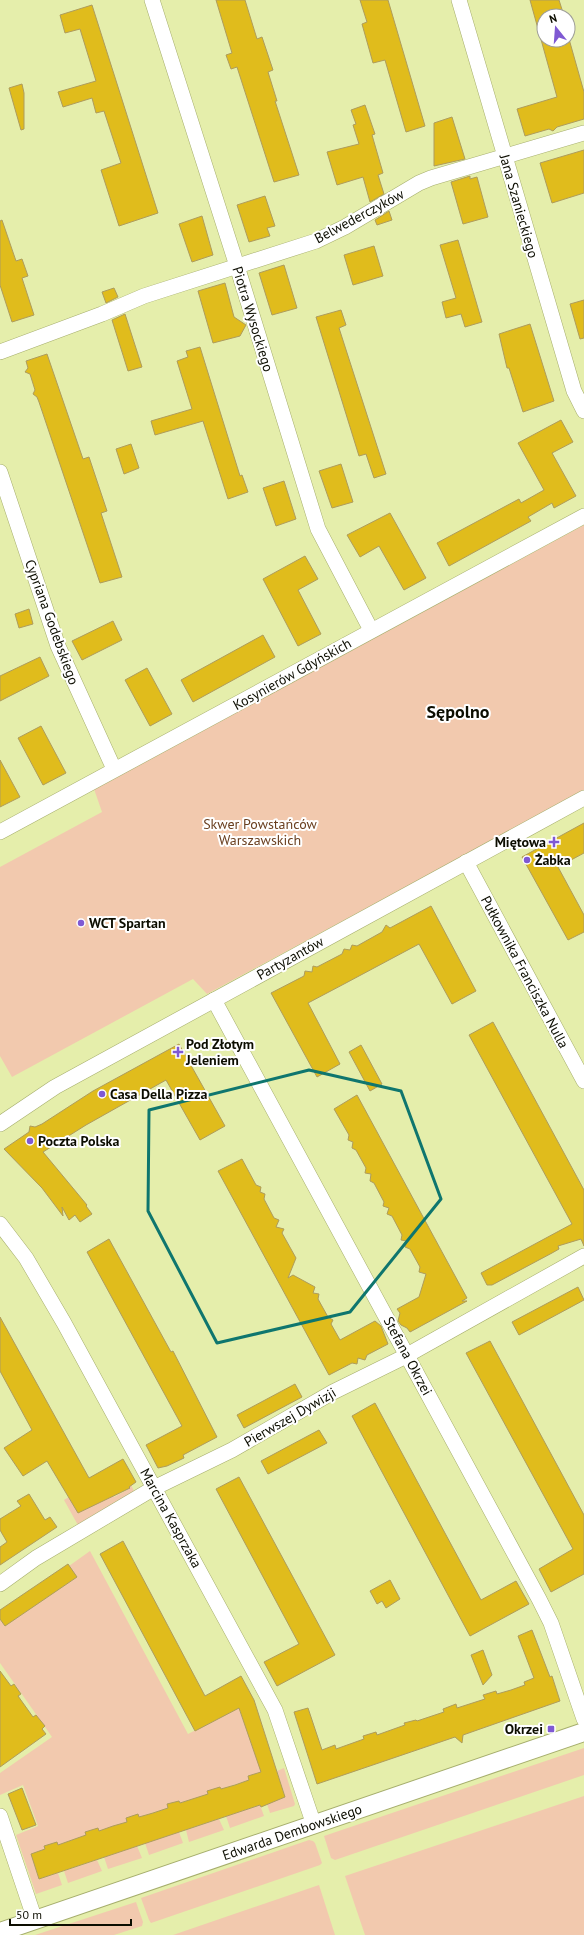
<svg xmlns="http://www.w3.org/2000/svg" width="584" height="1935" viewBox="0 0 584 1935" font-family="'PT Sans',sans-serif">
<rect width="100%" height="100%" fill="#e5eeab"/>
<g fill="#f2c9ae">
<polygon points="584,525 584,791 207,994 193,979 12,1077 0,1056 0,867 102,812 94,789"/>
<polygon points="131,1485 136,1495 79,1527 64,1500 69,1497 113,1495 114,1497 129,1489 129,1487"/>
<polygon points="90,1551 188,1734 239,1708 244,1723 270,1753 277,1771 284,1768 295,1804 294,1806 270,1813 267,1804 285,1796 277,1771 261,1776 260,1773 248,1776 249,1780 221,1789 220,1787 208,1791 208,1794 180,1803 179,1801 167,1804 168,1808 139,1817 138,1814 126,1818 127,1822 99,1831 98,1828 85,1832 86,1835 58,1845 57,1842 44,1846 45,1849 31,1854 39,1879 58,1873 62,1885 36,1894 16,1835 38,1826 23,1785 0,1795 0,1773 52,1737 0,1663 0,1619 5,1626 77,1577 69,1566"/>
<polygon points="584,1748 584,1775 335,1860 331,1858 324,1836"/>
<polygon points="584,1796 584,1935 365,1935 345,1876"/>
<polygon points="260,1805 264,1816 230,1828 226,1816"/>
<polygon points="219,1819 224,1830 189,1842 186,1830"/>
<polygon points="179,1832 183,1843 149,1855 145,1843"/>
<polygon points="309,1840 313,1841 315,1843 322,1863 320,1865 151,1923 149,1920 141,1898"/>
<polygon points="137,1846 142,1858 108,1869 104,1857"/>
<polygon points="97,1860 102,1871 68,1883 64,1871"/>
<polygon points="319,1885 335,1935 173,1935"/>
<polygon points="136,1902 143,1922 142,1926 114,1935 35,1935"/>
</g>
<g fill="#e0bc1c" stroke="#ae9c5c">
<polygon points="216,0 245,0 257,39 262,37 273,70 268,72 277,101 275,101 299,175 274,182 237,67 231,69 226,55 232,53"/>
<polygon points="360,0 388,0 425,126 406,132 385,60 373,63 362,24 367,22"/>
<polygon points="530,0 559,0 564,16 544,16 544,40 568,40 568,31 570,39 569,39 584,92 584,119 557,127 553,131 549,129 525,136 517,109 557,97"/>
<polygon points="92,5 158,213 119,226 101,170 121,163 104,111 96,113 92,98 63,107 58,92 96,81 80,29 65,33 60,15"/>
<polygon points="22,84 24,93 24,129 21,130 9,88"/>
<polygon points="365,105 375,134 372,135 383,173 378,175 384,194 370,202 363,177 337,185 327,152 359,144 353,125 356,124 351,110"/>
<polygon points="452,117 465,159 434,166 434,123"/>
<polygon points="584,150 584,193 552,203 540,163"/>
<polygon points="470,176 470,179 477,177 488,217 463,224 451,182"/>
<polygon points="265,196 275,226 267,228 270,236 249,242 237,205"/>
<polygon points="389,211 392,220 377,225 375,220"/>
<polygon points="202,216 213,255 192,262 179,224"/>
<polygon points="2,220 16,261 22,259 28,276 22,278 34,315 12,322 0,285 0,221"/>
<polygon points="458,240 482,322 465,327 461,314 446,318 442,302 456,298 440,245"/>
<polygon points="374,246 383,276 353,285 344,255"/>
<polygon points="284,265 297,308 272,315 259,273"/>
<polygon points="225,283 234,317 246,325 240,336 213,343 198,291"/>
<polygon points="114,288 118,297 106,303 102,292"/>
<polygon points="584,300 584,338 580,339 570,304"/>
<polygon points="341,310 346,325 339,328 386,474 374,478 366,454 359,456 316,317"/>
<polygon points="125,314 142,367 128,371 112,320"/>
<polygon points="530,324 554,401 523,412 509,368 507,368 499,334"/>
<polygon points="200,347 240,476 242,475 248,492 228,499 203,421 155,435 151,421 192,409 177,361 188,357 186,351"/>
<polygon points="47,354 83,459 89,457 107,511 101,513 122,577 100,583 39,402 37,397 33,394 35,390 30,374 25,372 28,368 26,361"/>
<polygon points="561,420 573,442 552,453 576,496 554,508 552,503 528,517 531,521 449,566 437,543 519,499 521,503 544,490 518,443"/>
<polygon points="131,444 139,468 124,474 116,449"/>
<polygon points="341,464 353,502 332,508 319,471"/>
<polygon points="284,481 296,519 276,526 263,488"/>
<polygon points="390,513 426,578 404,590 379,546 360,557 347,535"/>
<polygon points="305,556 318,579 298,590 321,634 298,646 263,579"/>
<polygon points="29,609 33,624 19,628 15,614"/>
<polygon points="113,621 122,640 82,660 72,641"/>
<polygon points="263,635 275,657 193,702 181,680"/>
<polygon points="40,657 49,676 0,701 0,676"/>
<polygon points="147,668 172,714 150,726 125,680"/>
<polygon points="41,726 66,773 43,785 18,738"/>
<polygon points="0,760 20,797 0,807"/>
<polygon points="584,823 584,853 558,867 584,915 584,932 568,940 522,857"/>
<polygon points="431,906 476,991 452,1004 419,944 344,984 308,1003 340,1064 317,1077 271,993 304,976 305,971 312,972 313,966 317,967 342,954 344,949 350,950 352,945 357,946 382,932 386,925 390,928"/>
<polygon points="493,1022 584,1190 584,1246 581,1239 558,1246 559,1249 552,1253 492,1285 487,1285 481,1273 572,1224 469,1035"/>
<polygon points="179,1044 225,1126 200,1140 166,1080 86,1125 43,1152 87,1205 86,1206 92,1214 80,1222 75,1215 69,1220 62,1207 63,1216 42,1188 4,1149 29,1132 30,1126 35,1127 42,1124 93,1091"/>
<polygon points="361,1045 382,1084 370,1091 349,1052"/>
<polygon points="357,1095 467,1298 462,1301 467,1301 410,1332 407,1328 401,1325 398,1321 400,1313 397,1309 419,1297 426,1274 419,1272 420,1267 410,1249 405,1247 407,1241 401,1240 402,1235 392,1216 387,1214 389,1208 383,1206 384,1202 374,1183 370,1181 371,1174 365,1173 366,1168 356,1150 352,1148 353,1142 348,1140 349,1135 334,1109"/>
<polygon points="242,1159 256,1185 261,1187 260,1192 265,1194 264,1199 274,1218 279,1220 276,1227 284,1229 282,1233 296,1258 288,1278 293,1275 315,1287 313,1293 319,1294 318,1299 328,1317 333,1320 331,1324 340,1340 375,1321 381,1326 388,1344 367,1355 365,1360 358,1358 357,1364 352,1363 329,1375 218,1171"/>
<polygon points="109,1239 171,1352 173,1351 217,1437 183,1455 184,1458 167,1466 158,1468 146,1445 182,1426 87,1252"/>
<polygon points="578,1287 584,1300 519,1335 512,1322"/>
<polygon points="0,1317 89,1478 123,1459 136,1482 129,1487 130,1488 78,1513 47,1461 23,1476 4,1448 32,1430 0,1371"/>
<polygon points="490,1341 584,1515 584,1574 551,1592 539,1569 573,1549 466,1353"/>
<polygon points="295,1384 302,1397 244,1428 237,1415"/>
<polygon points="375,1403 481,1600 516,1581 529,1604 470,1636 352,1416"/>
<polygon points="319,1430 327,1443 268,1474 261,1461"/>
<polygon points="239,1477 335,1655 277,1686 264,1662 299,1644 216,1489"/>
<polygon points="29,1494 45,1520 50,1517 57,1527 0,1565 0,1547 7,1542 0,1530 0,1519 21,1506 17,1501"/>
<polygon points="123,1541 205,1696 241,1676 254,1700 285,1797 261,1807 260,1805 39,1879 31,1854 45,1849 44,1846 57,1842 58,1845 86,1835 85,1832 98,1828 99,1831 113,1826 127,1822 126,1818 138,1814 139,1817 153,1813 168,1808 167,1804 179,1801 180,1803 208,1794 207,1791 220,1787 221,1789 235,1785 249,1780 248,1776 261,1772 239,1708 195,1731 100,1554"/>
<polygon points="68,1564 77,1577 5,1626 0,1619 0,1610"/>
<polygon points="390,1580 400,1599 386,1608 382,1601 377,1604 370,1591"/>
<polygon points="532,1630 550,1677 552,1676 560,1701 463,1735 462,1743 455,1737 317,1784 294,1712 308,1708 322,1750 335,1745 336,1749 364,1739 363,1736 376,1732 377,1735 405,1725 404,1723 416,1720 417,1721 444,1712 443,1709 456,1704 457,1708 485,1699 483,1695 496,1691 497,1694 511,1690 525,1685 524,1682 534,1678 518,1636"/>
<polygon points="483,1650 492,1675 483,1685 471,1655"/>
<polygon points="0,1671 11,1686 14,1684 21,1694 18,1696 33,1717 36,1715 45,1726 42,1729 46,1734 0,1767"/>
<polygon points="22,1788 36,1825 22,1830 8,1794"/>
</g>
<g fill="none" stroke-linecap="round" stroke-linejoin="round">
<g stroke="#a6ae6d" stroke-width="16">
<g id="minor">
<polyline points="152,0 237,266 318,529 371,630"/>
<polyline points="459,0 574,391 584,411"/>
<polyline points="0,352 102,314 144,296 316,241 345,227 419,183 431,178 584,133"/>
<polyline points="0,472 58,646 114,769"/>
<polyline points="0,832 584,516"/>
<polyline points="466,862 584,1081"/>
<polyline points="214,1000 539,1599 551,1623 584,1719"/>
<polyline points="0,1124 55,1087 584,798"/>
<polyline points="0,1224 26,1258 64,1323 275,1710 314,1825"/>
<polyline points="0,1584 36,1558 154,1488 232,1450 333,1392 402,1358 584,1256"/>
<polyline points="0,1816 35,1920"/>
</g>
</g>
<g stroke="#a6ae6d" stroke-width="20">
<polyline id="tertiary" points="0,1932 584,1732"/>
</g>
<use href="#minor" stroke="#fff" stroke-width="15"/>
<use href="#tertiary" stroke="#fff" stroke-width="18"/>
</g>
<path fill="none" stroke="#0f766e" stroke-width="3" stroke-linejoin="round" d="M309,1070L401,1091L441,1199L350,1312L217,1343L148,1211L149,1110Z"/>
<g fill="#7f59d3" stroke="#fff" stroke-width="1.5">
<path d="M552 836h4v4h4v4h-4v4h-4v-4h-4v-4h4z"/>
<circle cx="527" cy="860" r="4"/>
<circle cx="81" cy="923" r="4"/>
<path d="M176 1046h4v4h4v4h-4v4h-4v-4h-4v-4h4z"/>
<circle cx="102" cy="1094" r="4"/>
<circle cx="30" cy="1141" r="4"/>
<rect x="547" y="1725" width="8" height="8" rx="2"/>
</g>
<g text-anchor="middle" stroke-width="4" stroke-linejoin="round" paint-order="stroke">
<g font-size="14" fill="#0c0d00" stroke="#fff">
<text transform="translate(519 206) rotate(74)" y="5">Jana Szanieckiego</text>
<text transform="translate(359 216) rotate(-28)" y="5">Belwederczyków</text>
<text transform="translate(253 319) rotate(73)" y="5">Piotra Wysockiego</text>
<text transform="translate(52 622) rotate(70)" y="5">Cypriana Godebskiego</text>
<text transform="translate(292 674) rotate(-29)" y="5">Kosynierów Gdyńskich</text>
<text transform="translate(290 958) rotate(-29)" y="5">Partyzantów</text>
<text transform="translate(525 972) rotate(62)" y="5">Pułkownika Franciszka Nulla</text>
<text transform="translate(408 1356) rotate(62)" y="5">Stefana Okrzei</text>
<text transform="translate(290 1417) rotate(-30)" y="5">Pierwszej Dywizji</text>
<text transform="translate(171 1518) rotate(61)" y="5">Marcina Kasprzaka</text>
<text transform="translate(292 1832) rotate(-19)" y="5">Edwarda Dembowskiego</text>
</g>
<g font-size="14" fill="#6a3f1f" stroke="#fff">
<text x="260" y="829">Skwer Powstańców<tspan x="260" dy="16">Warszawskich</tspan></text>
</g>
<g font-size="14" font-weight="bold" fill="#0c0d00" stroke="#fff" text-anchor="start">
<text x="546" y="847" text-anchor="end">Miętowa</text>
<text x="535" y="865">Żabka</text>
<text x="89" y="928">WCT Spartan</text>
<text x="186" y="1049">Pod Złotym<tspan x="186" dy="16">Jeleniem</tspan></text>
<text x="110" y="1099">Casa Della Pizza</text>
<text x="38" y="1146">Poczta Polska</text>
<text x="543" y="1734" text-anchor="end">Okrzei</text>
</g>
<g font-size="18" font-weight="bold" fill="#0c0d00" stroke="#fff">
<text x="458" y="718">Sępolno</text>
</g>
</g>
<g transform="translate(556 28) rotate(343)"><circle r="19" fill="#ffffff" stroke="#9e9e99"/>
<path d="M0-3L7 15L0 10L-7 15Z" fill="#7f59d3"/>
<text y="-6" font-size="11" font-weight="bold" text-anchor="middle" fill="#0c0d00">N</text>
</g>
<path d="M10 1919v6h121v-6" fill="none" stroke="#0c0d00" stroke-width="2"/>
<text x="16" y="1919" font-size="12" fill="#0c0d00" stroke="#ffffff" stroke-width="3" paint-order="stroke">50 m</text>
</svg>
